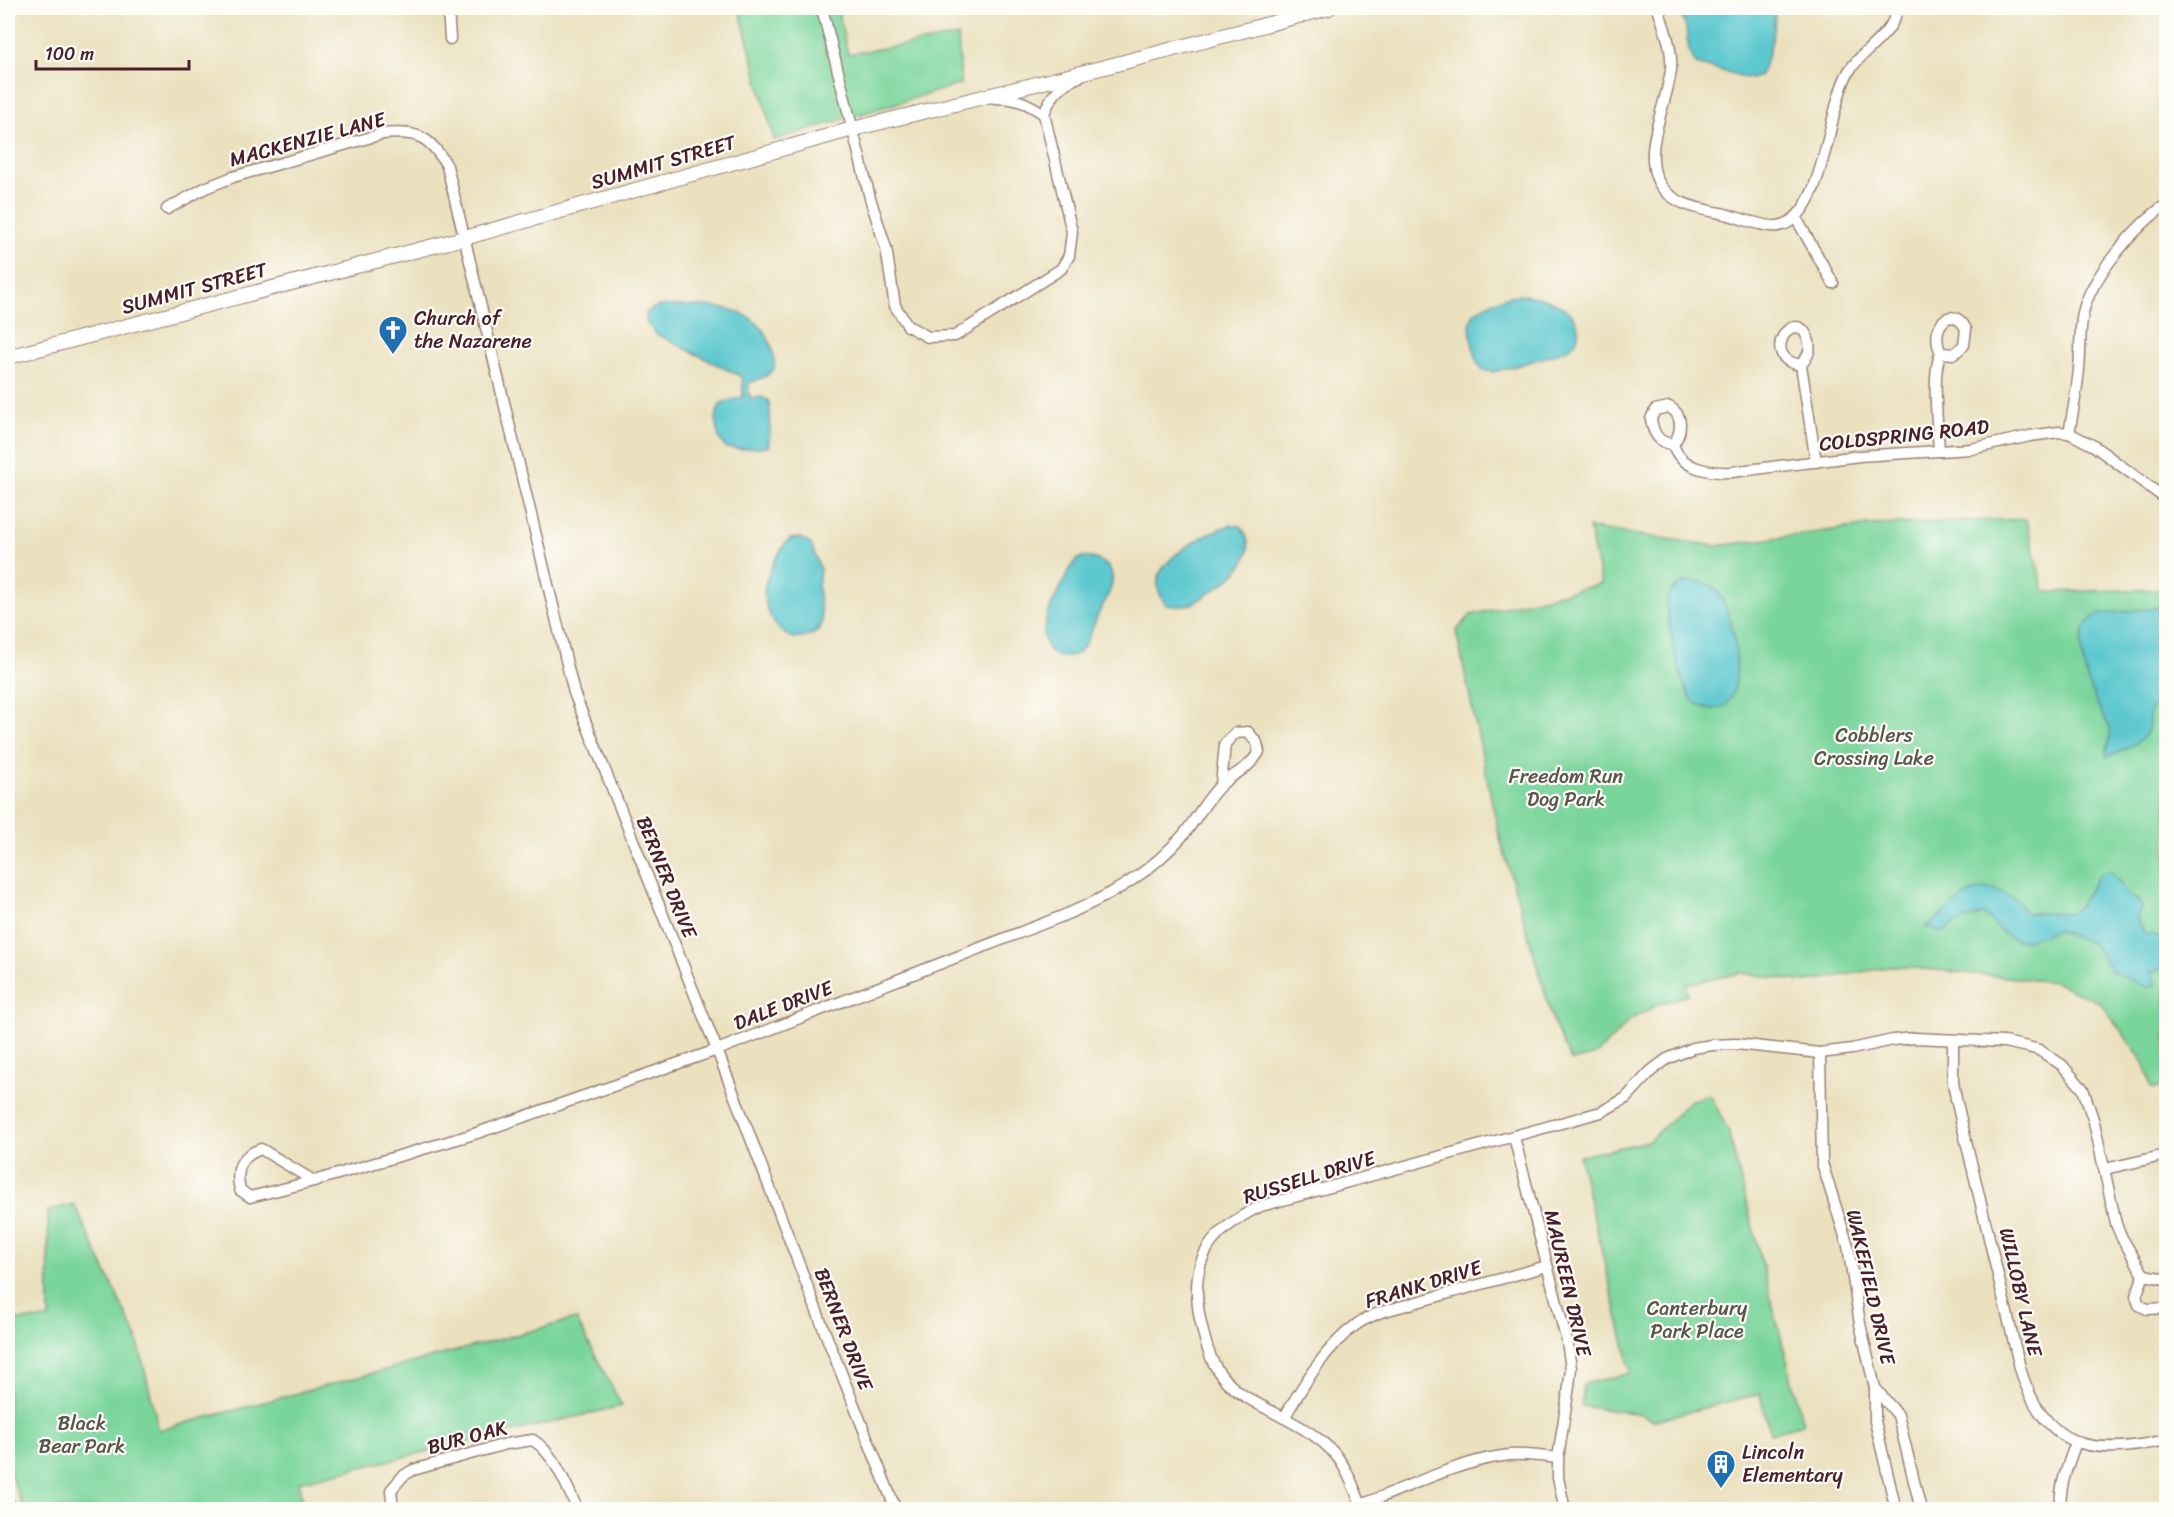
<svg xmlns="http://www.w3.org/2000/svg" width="2174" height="1517" viewBox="0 0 2174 1517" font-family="Sriracha,sans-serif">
<rect width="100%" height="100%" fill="#fdfcf7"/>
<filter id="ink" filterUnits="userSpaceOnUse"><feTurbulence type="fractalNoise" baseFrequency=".0167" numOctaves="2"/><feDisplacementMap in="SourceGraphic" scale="12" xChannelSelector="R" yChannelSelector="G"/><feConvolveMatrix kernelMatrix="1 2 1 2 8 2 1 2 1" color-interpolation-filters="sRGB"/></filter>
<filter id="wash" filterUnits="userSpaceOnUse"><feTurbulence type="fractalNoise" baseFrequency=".008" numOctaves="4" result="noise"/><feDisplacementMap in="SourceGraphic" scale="24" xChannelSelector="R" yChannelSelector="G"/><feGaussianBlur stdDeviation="1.35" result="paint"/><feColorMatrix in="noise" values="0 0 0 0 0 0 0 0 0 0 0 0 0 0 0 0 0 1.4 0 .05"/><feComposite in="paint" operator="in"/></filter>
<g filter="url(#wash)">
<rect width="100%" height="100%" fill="#ebe1bf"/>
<g fill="#7ad59b" stroke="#627a63" stroke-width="1.5">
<polygon points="739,8 837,8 848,54 958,36 961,84 774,140"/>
<polygon points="2026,519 2044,592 2166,589 2166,1088 2151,1088 2145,1064 2101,1003 2055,982 1894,966 1807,982 1741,973 1686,984 1688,995 1657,1005 1631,1019 1596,1055 1571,1061 1554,1024 1499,835 1456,631 1471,615 1601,584 1589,528 1717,546 1869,525"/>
<polygon points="1710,1094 1728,1130 1803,1424 1770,1433 1760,1394 1652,1421 1641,1414 1581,1406 1584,1384 1631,1373 1579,1156 1649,1141 1690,1101"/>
<polygon points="74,1204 137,1338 159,1430 576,1319 622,1406 298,1482 305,1509 24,1509 8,1468 8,1320 49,1319 48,1211"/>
</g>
<g fill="#5bc8cf" stroke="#52747d" stroke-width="1.5">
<path d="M1679,8H1774C1777,25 1769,61 1759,76L1751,79L1696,64L1689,51L1686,28Z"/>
<path d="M1517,295C1537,295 1577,305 1578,329C1579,334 1577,342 1572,346C1563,354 1511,367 1496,371C1476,375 1474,355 1472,340C1471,333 1468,324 1472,317C1477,306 1506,296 1517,295Z"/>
<path d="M659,306C696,306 749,300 768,338C773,349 776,358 774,369L766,376L749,383L748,393L752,399L761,397L768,400C772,409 770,437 768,447L741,449L726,448C715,436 713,416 721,403L743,397L742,377L656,334L646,322V312Z"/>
<path d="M1232,525L1241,526C1261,555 1236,575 1214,590C1206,595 1198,601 1190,605C1182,607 1174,606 1166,605C1161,598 1156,588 1158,579C1163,556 1211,530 1232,525Z"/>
<path d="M800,538L811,544L820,569L818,587L822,622L817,632C811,635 802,639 795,638C776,635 761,605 765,586C768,572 777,556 785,544L790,539Z"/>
<path d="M1082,557C1096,557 1115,564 1112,583C1111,593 1102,606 1097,616C1093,627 1089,641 1081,650C1078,654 1071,656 1065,657C1045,658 1041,635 1046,620C1051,603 1062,586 1069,570L1074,562Z"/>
<path d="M1687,582C1695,582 1702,581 1710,585C1734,596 1751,701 1719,708C1710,710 1700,707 1693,701C1682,689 1664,615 1668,599C1670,589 1678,585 1687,582Z"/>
<path d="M2166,607V704H2159L2151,708C2148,716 2150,725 2147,732C2144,741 2115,755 2106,756C2106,746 2113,739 2110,729C2108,722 2102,715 2099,708C2087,684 2067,629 2099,614Z"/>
<path d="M2111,871L2128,895L2138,900L2142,908L2136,918L2145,934L2166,937V968L2151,972L2156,986L2146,987L2112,972L2094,944L2057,930C2012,946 2018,946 1983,914L1954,924L1943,932L1926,927C1949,913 1971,878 2002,892C2016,899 2017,899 2025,913H2070L2079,906L2100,874Z"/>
</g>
</g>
<g filter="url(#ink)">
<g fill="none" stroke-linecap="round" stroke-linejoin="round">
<g stroke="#9a8075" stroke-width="13">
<g id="minor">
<polyline points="448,8 450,39"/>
<polyline points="822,8 870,198 886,248 895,306 908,326 928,337 955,336 1061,269 1069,256 1072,232 1044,114"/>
<path d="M1658,8C1664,28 1673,48 1671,69C1668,103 1642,148 1658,181C1670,205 1701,209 1725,214C1737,217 1766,228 1778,226C1825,220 1827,107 1849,71C1863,49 1894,35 1897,8"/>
<path d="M994,98C1016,98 1026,102 1044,114C1050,97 1061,83 1079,77"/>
<path d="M167,209L205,188L233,177L382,134C417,131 429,135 447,166L574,693L717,1050L826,1335L896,1510"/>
<polyline points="1796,218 1833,283"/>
<path d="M1801,365C1757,359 1795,303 1808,339C1812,350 1808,356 1801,365L1816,462"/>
<path d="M1669,407C1684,415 1682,433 1673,444C1658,443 1653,433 1651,419L1655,410Z"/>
<path d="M2069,433C2073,412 2077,390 2079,369C2081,351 2079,331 2083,313C2090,278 2137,224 2166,205"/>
<path d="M1673,444C1680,469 1710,473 1732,472L1859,456L1971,449L2030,436L2059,432L2069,433L2094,446L2166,499"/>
<path d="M1939,451C1938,427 1931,373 1941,353C1928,327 1952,302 1966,329L1964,345L1954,354L1941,353"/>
<path d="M1953,1040V1082L1956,1099L2020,1368C2044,1449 2092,1457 2166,1440"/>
<polyline points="1820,1053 1822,1163 1848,1246 1860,1324 1875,1388 1875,1421 1896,1510"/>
<polyline points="1514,1137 1567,1342 1571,1368 1569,1386 1558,1458 1558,1478 1565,1510"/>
<polyline points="2105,1169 2166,1155"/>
<path d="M314,1181L261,1149C240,1156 235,1169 240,1190L250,1197L314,1181L474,1134L717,1050L1060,917C1109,897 1150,874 1185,833C1197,818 1207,798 1221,785C1235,772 1248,770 1259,752L1257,743L1248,732L1235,733L1225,744L1221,785"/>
<polyline points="2144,1275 2136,1296 2139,1305 2147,1309 2166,1308"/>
<polyline points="2144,1275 2166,1279"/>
<polyline points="1875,1388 1898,1415 1921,1510"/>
<path d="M1284,1418C1302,1387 1326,1346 1356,1325C1363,1319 1373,1316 1381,1312L1547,1266"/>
<polyline points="8,1502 10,1510"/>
<path d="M1361,1505C1403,1489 1458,1462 1502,1456C1520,1453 1539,1456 1558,1458"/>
<path d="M393,1510L391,1490L403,1476L413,1470L506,1444L533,1440C556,1455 566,1486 578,1510"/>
<path d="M1363,1510C1357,1495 1352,1481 1344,1467C1330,1441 1298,1425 1273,1412C1254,1402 1234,1392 1221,1375C1210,1361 1206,1344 1202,1328C1187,1266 1204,1233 1261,1206L1601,1112L1626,1098L1651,1071L1667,1059L1693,1048L1712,1045L1736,1044L1820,1053L1852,1049L1893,1040L1915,1038L2004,1042L2028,1047L2039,1050L2062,1065L2083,1089L2094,1122L2116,1224L2122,1238L2144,1275"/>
<path d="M2061,1510C2058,1487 2069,1463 2076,1442"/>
</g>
</g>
<g stroke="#9a8075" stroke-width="16">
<polyline id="major" points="8,357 464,238 853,129 1105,67 1329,8"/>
</g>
<use href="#minor" stroke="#fff" stroke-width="10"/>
<use href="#major" stroke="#fff" stroke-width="14"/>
</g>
</g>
<defs>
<g id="church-pin" transform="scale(1.5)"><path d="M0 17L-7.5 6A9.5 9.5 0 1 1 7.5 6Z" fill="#1f6fb2" stroke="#fdfcf7"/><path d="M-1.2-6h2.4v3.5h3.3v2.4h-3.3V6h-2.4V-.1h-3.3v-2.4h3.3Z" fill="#fff"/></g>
<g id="building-pin" transform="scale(1.5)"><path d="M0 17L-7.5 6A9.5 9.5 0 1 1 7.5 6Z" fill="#1f6fb2" stroke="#fdfcf7"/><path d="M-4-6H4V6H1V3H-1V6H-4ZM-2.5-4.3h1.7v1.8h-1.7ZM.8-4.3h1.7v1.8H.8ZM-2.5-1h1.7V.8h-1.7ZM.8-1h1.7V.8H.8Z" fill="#fff"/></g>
</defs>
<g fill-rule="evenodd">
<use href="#church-pin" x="393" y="330"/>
<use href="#building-pin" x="1721" y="1464"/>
</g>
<g text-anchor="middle" stroke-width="4.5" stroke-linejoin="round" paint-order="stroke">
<g font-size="20" fill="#4a1f2b" stroke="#fdfcf7">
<text transform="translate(307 139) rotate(-15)" y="7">MACKENZIE LANE</text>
<text transform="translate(663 162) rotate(-16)" y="7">SUMMIT STREET</text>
<text transform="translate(194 288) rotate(-15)" y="7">SUMMIT STREET</text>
<text transform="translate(1904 435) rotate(-6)" y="7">COLDSPRING ROAD</text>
<text transform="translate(667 877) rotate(68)" y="7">BERNER DRIVE</text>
<text transform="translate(783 1005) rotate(-21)" y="7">DALE DRIVE</text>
<text transform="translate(1309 1177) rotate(-17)" y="7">RUSSELL DRIVE</text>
<text transform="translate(1568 1283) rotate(77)" y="7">MAUREEN DRIVE</text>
<text transform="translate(1423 1284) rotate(-17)" y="7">FRANK DRIVE</text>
<text transform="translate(1871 1287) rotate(77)" y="7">WAKEFIELD DRIVE</text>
<text transform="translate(2021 1292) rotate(77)" y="7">WILLOBY LANE</text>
<text transform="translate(844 1329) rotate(69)" y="7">BERNER DRIVE</text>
<text transform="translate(467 1437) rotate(-15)" y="7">BUR OAK</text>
</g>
<g font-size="20" fill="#4a1f2b" stroke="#fdfcf7" text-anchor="start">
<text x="414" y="325">Church of<tspan x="414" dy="23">the Nazarene</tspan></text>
<text x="1742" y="1459">Lincoln<tspan x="1742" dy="23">Elementary</tspan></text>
</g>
<g font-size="20" fill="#58564d" stroke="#fdfcf7">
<text x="1874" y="742">Cobblers<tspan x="1874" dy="23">Crossing Lake</tspan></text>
<text x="1566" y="783">Freedom Run<tspan x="1566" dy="23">Dog Park</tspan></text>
<text x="1697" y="1315">Canterbury<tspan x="1697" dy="23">Park Place</tspan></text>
<text x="82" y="1430">Black<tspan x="82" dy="23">Bear Park</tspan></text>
</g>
</g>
<rect width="2174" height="1517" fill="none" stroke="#fdfcf7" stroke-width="30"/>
<path d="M36 60v9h153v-9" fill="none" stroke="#4a1f2b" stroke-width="3"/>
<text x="45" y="60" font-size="18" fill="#4a1f2b" stroke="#fdfcf7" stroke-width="4.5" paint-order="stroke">100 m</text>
</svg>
